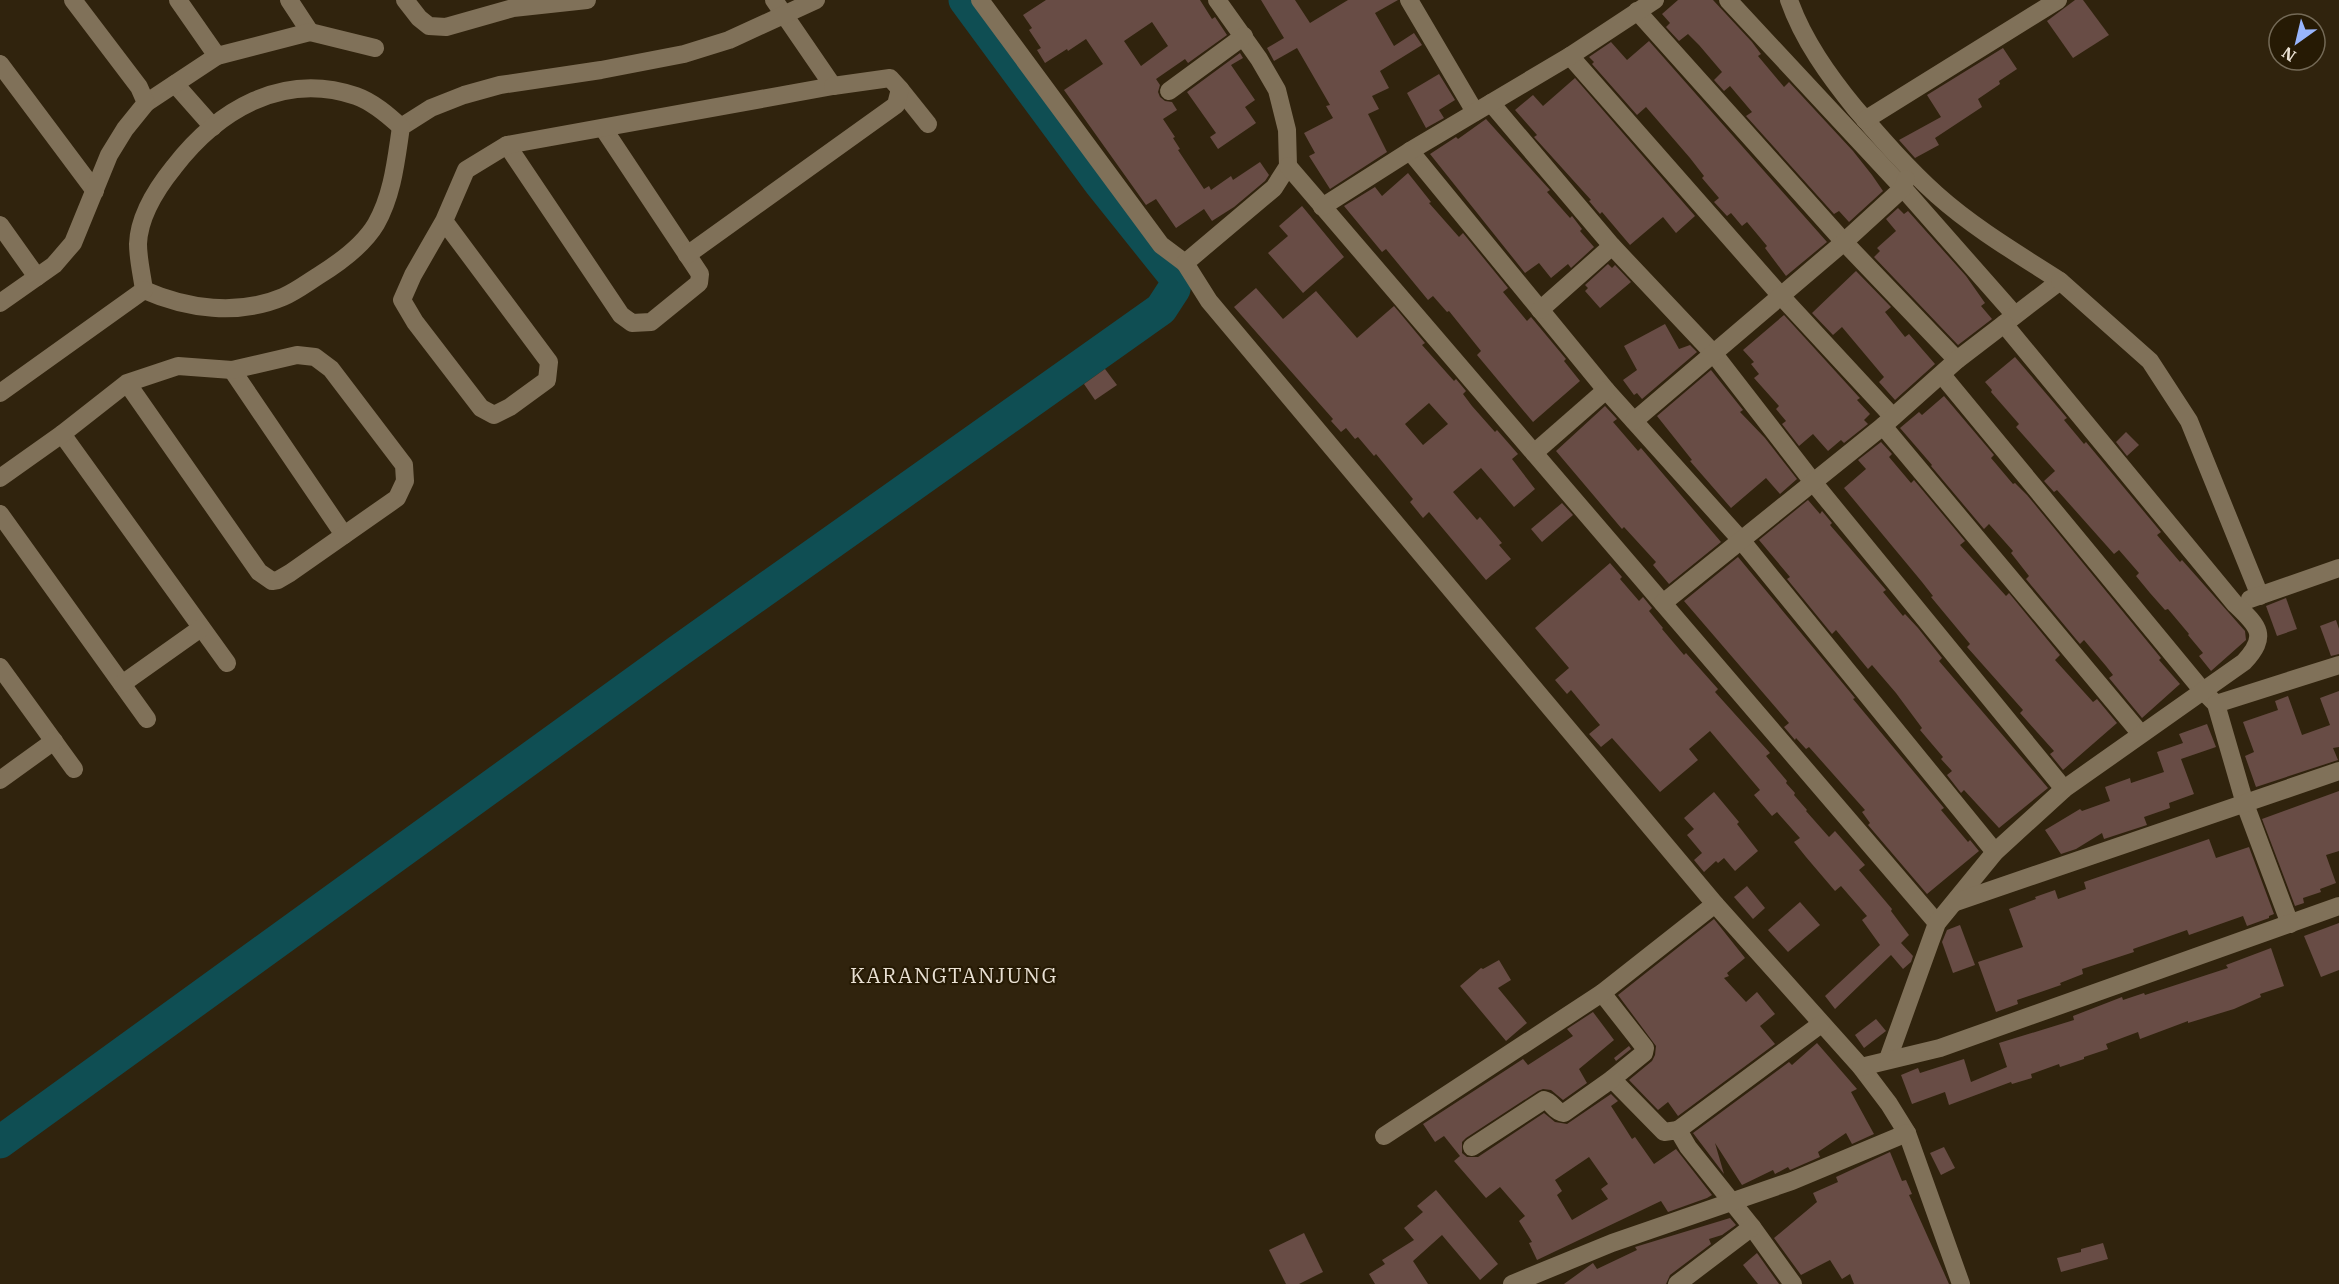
<svg xmlns="http://www.w3.org/2000/svg" width="2339" height="1284" viewBox="0 0 2339 1284" font-family="'IBM Plex Serif',serif">
<rect width="100%" height="100%" fill="#30230d"/>
<g fill="none" stroke-linecap="round" stroke-linejoin="round">
<polyline stroke="#0f4e53" stroke-width="33" points="0,1142 677,652 1161,309 1174,289 1176,278 1100,183 965,0"/>
</g>
<g fill="#684c45" fill-rule="evenodd">
<path d="M1046,0H1200L1212,19L1215,17L1227,35L1188,63L1185,59L1156,79L1160,85L1158,92L1160,97L1165,101L1172,102L1177,110L1163,119L1175,137L1173,138L1180,149L1178,150L1204,189L1209,186L1211,190L1231,176L1233,180L1260,162L1269,175L1265,181L1234,207L1212,221L1204,209L1176,228L1156,199L1146,205L1064,90L1103,64L1086,39L1068,51L1067,49L1045,63L1037,50L1041,48L1029,30L1032,28L1023,15ZM1152,22L1168,46L1141,66L1124,41Z"/>
<polygon points="1261,0 1295,0 1310,23 1348,0 1398,0 1375,13 1394,46 1414,33 1422,45 1380,71 1389,88 1372,96 1379,109 1368,114 1387,152 1330,189 1309,156 1315,153 1304,133 1333,118 1326,106 1330,105 1297,48 1274,61 1267,48 1284,38"/>
<polygon points="1678,0 1713,0 1752,42 1761,54 1758,56 1784,87 1789,82 1853,151 1872,175 1883,191 1849,222 1839,211 1834,214 1746,116 1752,112 1730,86 1724,91 1714,80 1722,72 1699,45 1688,34 1679,41 1666,27 1670,23 1662,14"/>
<polygon points="2075,0 2083,0 2109,35 2073,58 2047,21"/>
<polygon points="1649,41 1827,242 1786,276 1765,248 1767,246 1747,222 1742,226 1731,213 1727,216 1714,202 1719,198 1702,178 1704,176 1690,158 1646,107 1637,115 1592,64 1594,62 1589,57 1611,42 1627,60"/>
<polygon points="2003,48 2017,69 1999,81 2000,84 1978,99 1982,107 1935,138 1939,145 1915,158 1899,140 1941,117 1927,95"/>
<polygon points="1240,53 1243,58 1231,65 1255,100 1245,107 1256,123 1218,149 1210,137 1216,133 1187,92"/>
<polygon points="1439,74 1455,100 1439,110 1444,118 1426,128 1407,93"/>
<polygon points="1575,78 1695,216 1676,233 1663,217 1630,245 1602,212 1600,214 1589,201 1591,200 1534,137 1537,135 1515,110 1533,95 1543,106"/>
<polygon points="1486,119 1550,190 1547,192 1570,218 1572,216 1582,229 1580,231 1594,247 1571,268 1568,264 1551,278 1539,263 1525,273 1430,154 1456,137 1458,139"/>
<polygon points="1408,173 1431,202 1429,203 1459,237 1463,233 1508,288 1503,292 1527,321 1531,317 1566,359 1564,361 1580,381 1533,422 1477,355 1481,351 1449,311 1447,312 1433,296 1428,300 1386,249 1382,252 1344,206 1375,187 1382,196"/>
<polygon points="1302,206 1344,257 1303,293 1268,253 1288,236 1279,226"/>
<polygon points="1898,208 1904,214 1908,211 1966,276 1985,303 1981,306 1992,319 1958,345 1874,257 1880,251 1877,248 1896,231 1886,219"/>
<polygon points="1608,264 1612,268 1615,265 1631,282 1600,308 1585,291 1588,288 1585,285"/>
<polygon points="1856,271 1891,307 1885,312 1905,337 1909,334 1935,364 1895,400 1879,382 1884,377 1842,327 1833,335 1812,313"/>
<path d="M1256,288L1283,319L1316,291L1357,338L1394,306L1425,343L1422,345L1454,381L1456,379L1466,391L1463,394L1472,406L1495,432L1497,430L1518,454L1512,459L1535,489L1514,507L1481,468L1453,492L1477,520L1480,517L1502,543L1499,545L1511,559L1486,580L1429,512L1423,518L1410,502L1413,499L1376,454L1374,456L1358,437L1355,439L1346,428L1341,432L1331,421L1333,419L1234,307ZM1429,403L1448,424L1423,445L1405,424Z"/>
<polygon points="1784,315 1858,396 1860,398 1857,400 1870,414 1864,420 1868,424 1844,443 1841,440 1828,451 1813,434 1799,446 1782,424 1786,421 1776,409 1779,406 1754,378 1759,374 1751,364 1754,362 1743,350"/>
<polygon points="1665,324 1679,349 1690,345 1697,352 1642,399 1637,393 1634,395 1623,380 1637,370 1624,346"/>
<polygon points="2015,357 2067,418 2064,420 2084,444 2086,442 2161,532 2157,535 2180,562 2182,560 2245,631 2246,640 2211,671 2199,656 2203,653 2188,635 2189,634 2168,609 2165,610 2150,593 2136,576 2139,573 2119,550 2114,554 2057,490 2054,492 2044,481 2055,471 2016,427 2019,424 1991,392 1992,390 1985,382"/>
<polygon points="1105,369 1117,385 1095,400 1084,384"/>
<polygon points="1711,370 1743,410 1740,412 1765,438 1797,479 1780,494 1766,478 1731,508 1690,461 1692,460 1657,416"/>
<polygon points="1944,396 1994,455 1991,458 2013,484 2015,483 2027,495 2161,658 2159,660 2180,684 2142,718 2109,678 2113,675 2106,666 2084,640 2080,644 2026,579 2029,576 2011,553 2013,551 1989,524 1984,529 1931,466 1932,465 1900,428 1919,412 1922,415"/>
<polygon points="1605,406 1617,419 1613,422 1638,451 1641,448 1721,542 1669,584 1653,565 1656,562 1624,527 1622,529 1556,451"/>
<polygon points="2126,432 2139,445 2127,456 2116,442"/>
<polygon points="1881,442 1892,454 1889,457 1911,483 1914,480 1965,541 1960,545 2006,596 2009,593 2060,655 2055,660 2093,702 2097,699 2117,723 2063,770 2050,754 2054,751 2020,713 2023,710 1967,647 1970,644 1931,597 1933,596 1922,582 1844,488 1866,469 1858,460"/>
<polygon points="1808,500 1820,514 1822,511 1832,523 1830,525 1886,590 1883,592 1903,616 1905,614 1918,628 1942,658 1939,661 2048,788 1999,828 1964,790 1961,793 1947,775 1952,771 1941,759 1943,757 1920,730 1922,728 1896,693 1872,665 1868,669 1836,630 1832,634 1787,579 1790,577 1759,540"/>
<polygon points="1562,503 1573,515 1542,542 1531,529"/>
<polygon points="1738,557 1855,698 1853,699 1944,808 1941,810 1968,842 1970,840 1979,851 1927,894 1868,825 1870,823 1862,812 1865,810 1809,747 1806,749 1796,738 1795,740 1784,727 1789,723 1684,601"/>
<polygon points="1610,563 1622,577 1620,579 1639,601 1643,597 1652,608 1649,611 1663,628 1662,629 1684,655 1686,653 1718,689 1715,692 1770,753 1766,756 1787,781 1786,783 1795,793 1794,795 1807,810 1806,811 1829,837 1835,831 1865,865 1859,870 1892,909 1891,911 1909,935 1901,943 1913,956 1911,962 1903,969 1891,955 1835,1009 1825,996 1880,945 1862,920 1867,916 1841,886 1835,891 1806,857 1794,842 1800,838 1777,812 1772,816 1754,795 1760,790 1710,731 1689,749 1698,760 1660,792 1612,738 1601,747 1589,734 1600,725 1571,690 1567,694 1555,680 1569,668 1535,628"/>
<polygon points="2286,598 2297,629 2277,636 2266,606"/>
<polygon points="2336,620 2339,629 2339,654 2331,656 2320,626"/>
<polygon points="2339,691 2339,747 2333,748 2338,760 2256,787 2245,756 2254,752 2243,722 2278,710 2275,701 2288,696 2302,735 2330,725 2320,698"/>
<polygon points="2207,724 2216,747 2181,759 2194,794 2169,803 2170,808 2144,817 2147,825 2104,839 2102,833 2076,849 2061,854 2045,830 2080,809 2082,811 2110,801 2105,787 2130,778 2131,783 2164,772 2157,752 2183,743 2179,734"/>
<polygon points="2339,791 2339,851 2326,855 2336,883 2320,889 2321,892 2303,898 2304,903 2295,906 2262,819"/>
<polygon points="1714,792 1739,822 1737,824 1758,851 1735,871 1724,858 1718,863 1716,861 1704,872 1694,860 1702,853 1687,835 1694,829 1684,818"/>
<polygon points="2209,839 2216,858 2249,847 2274,914 2269,916 2269,918 2247,926 2243,916 2189,935 2187,930 2153,942 2133,949 2134,952 2082,969 2083,974 2060,983 2061,985 2017,1000 2018,1004 1996,1012 1978,962 2023,947 2009,909 2036,899 2035,897 2055,890 2058,899 2086,889 2084,882"/>
<polygon points="1747,886 1765,908 1753,919 1734,897"/>
<polygon points="1800,902 1820,925 1788,952 1768,930"/>
<polygon points="1714,919 1745,958 1727,973 1729,976 1724,978 1746,1002 1757,992 1775,1014 1760,1026 1775,1044 1678,1116 1668,1102 1658,1110 1629,1080 1652,1061 1655,1055 1656,1046 1618,995"/>
<polygon points="2339,923 2339,970 2321,977 2304,936"/>
<polygon points="1960,925 1975,965 1953,973 1942,942 1947,930"/>
<polygon points="2271,948 2284,986 2260,994 2261,997 2234,1009 2188,1023 2188,1021 2140,1039 2138,1032 2106,1044 2108,1049 2084,1057 2084,1059 2060,1067 2059,1064 2031,1074 2032,1078 2012,1084 2011,1082 1949,1105 1945,1092 1912,1104 1901,1075 1918,1068 1920,1073 1964,1059 1971,1082 2007,1067 1999,1043 2074,1020 2073,1016 2122,997 2123,1000 2144,993 2145,995 2228,968 2226,965"/>
<polygon points="1499,960 1511,980 1498,988 1527,1023 1506,1041 1460,986 1481,968 1483,969"/>
<path d="M1593,1012L1614,1040L1579,1069L1587,1083L1563,1100L1551,1090L1543,1089L1538,1091L1466,1138L1462,1142V1153L1467,1157H1478L1544,1113L1555,1122L1567,1124L1611,1094L1618,1101L1611,1106L1632,1139L1635,1137L1654,1164L1676,1149L1712,1195L1707,1198L1668,1212L1661,1201L1537,1260L1529,1243L1532,1242L1519,1221L1525,1216L1500,1187L1486,1198L1454,1161L1460,1156L1444,1136L1435,1142L1423,1124L1523,1059L1528,1065L1573,1036L1567,1029ZM1589,1157L1608,1184L1601,1189L1608,1199L1572,1220L1557,1195L1562,1191L1555,1180Z"/>
<polygon points="1876,1019 1886,1031 1864,1048 1855,1035"/>
<polygon points="1817,1043 1857,1089 1851,1092 1874,1134 1852,1144 1846,1133 1818,1152 1820,1157 1790,1170 1788,1167 1775,1174 1773,1170 1742,1185 1715,1143 1724,1174 1693,1133 1789,1062 1792,1065"/>
<polygon points="1629,1046 1631,1049 1616,1061 1614,1058"/>
<polygon points="1944,1147 1955,1168 1941,1175 1930,1153"/>
<polygon points="1890,1152 1902,1181 1906,1180 1912,1194 1909,1195 1949,1284 1854,1284 1850,1274 1842,1279 1830,1260 1801,1275 1774,1238 1817,1202 1813,1193 1838,1182 1836,1177"/>
<polygon points="1436,1190 1498,1264 1480,1280 1442,1235 1413,1261 1428,1284 1375,1284 1369,1274 1385,1264 1382,1260 1414,1240 1404,1228 1423,1212 1417,1206"/>
<polygon points="1730,1218 1736,1225 1722,1235 1709,1239 1711,1244 1670,1275 1666,1284 1564,1284 1593,1263 1597,1269 1637,1250 1635,1247"/>
<polygon points="1304,1233 1323,1272 1299,1284 1286,1284 1269,1250"/>
<polygon points="2103,1243 2108,1259 2061,1272 2057,1258 2081,1252 2081,1249"/>
<polygon points="1757,1253 1779,1284 1758,1284 1743,1265"/>
</g>
<g fill="none" stroke-linecap="round" stroke-linejoin="round">
<g stroke="#807159" stroke-width="18">
<polyline points="178,0 217,56"/>
<polyline points="289,0 310,32"/>
<polyline points="405,0 419,18 429,26 446,27 513,8 587,0"/>
<polyline points="980,0 1161,245 1185,263"/>
<polyline points="1217,0 1259,59 1277,90 1287,130 1288,166 1274,188 1185,263 1209,301 1715,904 1861,1067 1889,1104 1907,1133 1961,1284"/>
<polyline points="1409,0 1475,112"/>
<polyline points="1728,0 1903,188 2014,314"/>
<path d="M1789,0C1803,40 1829,76 1855,108C1881,138 1907,168 1937,195C1974,228 2018,254 2060,281L2004,324"/>
<polyline points="1637,11 1844,242 1957,360"/>
<polyline points="1570,56 1781,296 1893,417"/>
<polyline points="0,64 95,191"/>
<polyline points="175,84 213,127"/>
<polyline points="900,89 928,124"/>
<polyline points="1169,91 1244,36"/>
<polyline points="146,103 217,56 310,32 375,48"/>
<polyline points="1491,103 1612,246 1714,354 1813,482 2064,789"/>
<polyline points="1865,120 2058,0"/>
<polyline points="507,145 621,315 632,323 651,322 699,283 700,274 603,128"/>
<polyline points="1410,151 1606,390 1741,540 1995,852"/>
<polyline points="1288,166 1937,923"/>
<polyline points="1322,207 1410,151 1570,56 1655,0"/>
<polyline points="444,221 549,362 547,380 510,407 494,415 481,408 415,322 402,300 413,275 444,221 466,170 507,145 833,86 774,0"/>
<polyline points="0,225 37,277"/>
<polyline points="687,255 896,105 900,89 890,78 833,86"/>
<polyline points="2060,281 2150,361 2189,421 2260,596"/>
<path d="M144,290C187,309 238,316 283,297C295,292 307,283 318,276C339,263 363,246 376,224C393,194 396,160 401,127L431,108L464,95L500,85L601,70L684,54L729,40L816,0"/>
<path d="M144,290C142,275 138,259 138,244C139,216 157,188 174,167C218,110 283,71 356,96C373,102 388,115 401,127"/>
<polyline points="0,303 54,265 73,243 109,155 125,129 146,103 139,87 73,0"/>
<polyline points="1540,310 1612,246"/>
<polyline points="232,370 344,535"/>
<polyline points="1942,375 2202,690 2216,704 2245,804 2290,924"/>
<polyline points="0,393 144,290"/>
<polyline points="1634,421 1844,242 1903,188 1906,179"/>
<polyline points="1883,426 2140,733"/>
<polyline points="62,434 227,663"/>
<polyline points="1534,453 1606,390"/>
<polyline points="0,478 62,434 127,383 178,366 232,370 297,355 315,357 331,369 404,465 405,481 397,498 290,573 278,580 272,581 259,572 127,383"/>
<polyline points="0,514 147,719"/>
<polyline points="2250,599 2339,568"/>
<path d="M1663,603L1883,426L1957,360L2004,324L2235,604C2258,626 2269,635 2244,662L2064,789L1995,852L1937,923L1888,1059"/>
<polyline points="0,667 74,769"/>
<polyline points="122,684 201,628"/>
<polyline points="2216,704 2339,665"/>
<polyline points="0,780 54,741"/>
<polyline points="1956,902 2339,771"/>
<polyline points="1602,993 1645,1048 1644,1053 1612,1079 1664,1132 1678,1130 1688,1147 1752,1227 1793,1284"/>
<polyline points="1861,1067 1940,1048 2339,906"/>
<polyline points="1678,1130 1821,1024"/>
<polyline points="1384,1136 1602,993 1715,904"/>
<path d="M1472,1147L1544,1100C1553,1102 1554,1112 1564,1113L1612,1079"/>
<polyline points="1512,1284 1612,1243 1792,1181 1907,1133"/>
<polyline points="1677,1284 1752,1227"/>
</g>
</g>
<g text-anchor="middle" stroke-width="4.5" stroke-linejoin="round" paint-order="stroke">
<g font-size="21" letter-spacing="1.5" fill="#eae1d4" stroke="#261a04">
<text x="954" y="983">KARANGTANJUNG</text>
</g>
</g>
<g transform="translate(2297 42) rotate(214)"><circle r="28" fill="#261a04" stroke="#746a57" stroke-width="1.5"/>
<path d="M0-4.5L10 22L0 15L-10 22Z" fill="#98b5fd"/>
<text y="-9" font-size="16" font-weight="bold" text-anchor="middle" fill="#eae1d4">N</text>
</g>
</svg>
